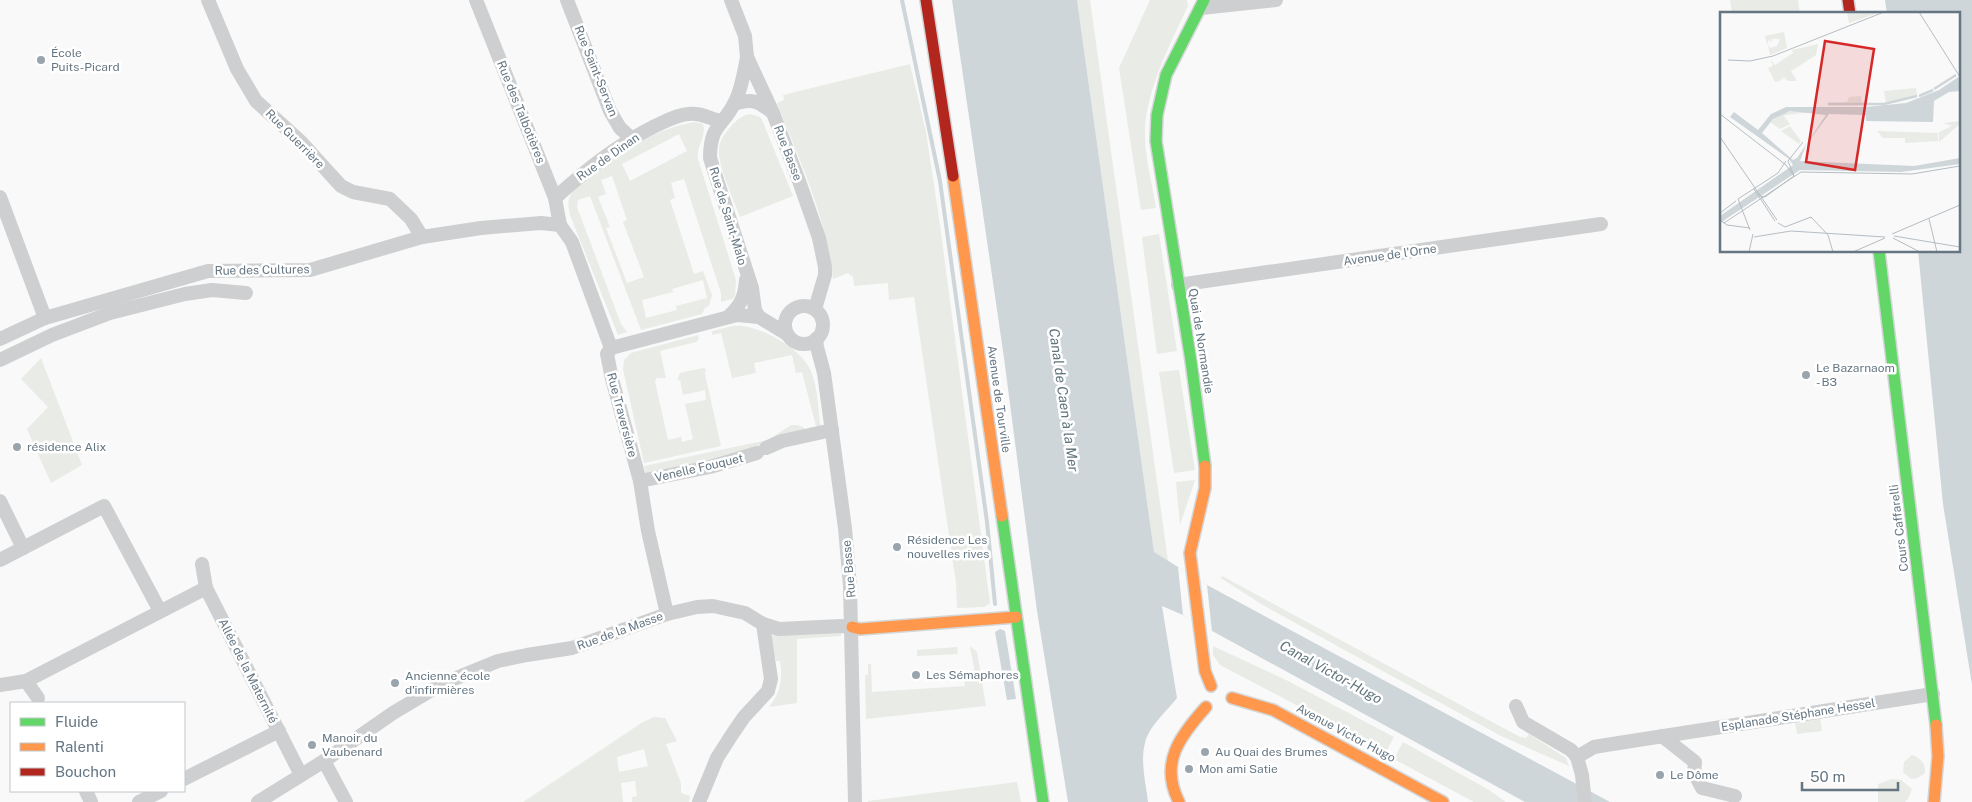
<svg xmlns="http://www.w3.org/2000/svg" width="1972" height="802" viewBox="0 0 1972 802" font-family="'Public Sans',sans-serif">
<rect width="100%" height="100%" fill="#f9f9f9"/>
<g fill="#e8ebe6" fill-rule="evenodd">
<polygon points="1077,0 1090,0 1168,561 1154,552"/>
<path d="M1150,0H1187L1188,6C1170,44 1144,94 1145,136C1145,159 1153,186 1156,208L1141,210L1119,68Z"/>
<polygon points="1730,0 1798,0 1800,14 1732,14"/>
<path d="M910,64L926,132L939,218L990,603L984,607L957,608L956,583L914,297L889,300L888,283L854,286L853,277L848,273L833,279C826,215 800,162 777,103L784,100L783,95Z"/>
<path d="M750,114L760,117L762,120L793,196L740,217C734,200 718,167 719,150C719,141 725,133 731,126C736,121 742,115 750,114Z"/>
<path d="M695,122L703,124C707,135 696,147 698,159L736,280L735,296L732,299L721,302V293L684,179L671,183L675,198L670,200L694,274L703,271L712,295L709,306L705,308L702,314L641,330L590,196L578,200L577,207L621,324L627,332L618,335L570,215C569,209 567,203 570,196C575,185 588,177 598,170C628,149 659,127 695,122ZM679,134L687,151L630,181L622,164ZM612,176L627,220L623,222L644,277L627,283L606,228L610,227L598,197L606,194L601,180ZM703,280L707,298L676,306L677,310L646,318L642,300L673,292L672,289Z"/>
<polygon points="1159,234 1177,351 1157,354 1142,237"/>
<path d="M733,326C757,323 801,348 811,371C818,388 818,410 821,429L817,430L802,372L796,373L792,355L754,363L756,373L732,378L721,333L712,335V331Z"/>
<polygon points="698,335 699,339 696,342 660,351 666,378 657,378 655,381 668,440 680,437 681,436 682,442 693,439 685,404 706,400 705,390 683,395 680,380 677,380 680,373 703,368 706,369 705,374 721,446 644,463 623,369 624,360 631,353"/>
<polygon points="41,358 82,465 51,483 27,429 48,407 21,379"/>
<polygon points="1179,370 1195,470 1174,473 1159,372"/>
<path d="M791,425C797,425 804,425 807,432L775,440L743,454L647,477L644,466L768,440Z"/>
<polygon points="1195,480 1180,525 1176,482"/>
<polygon points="1222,576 1520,737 1526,738 1529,734 1566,758 1569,766 1501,736 1261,604 1221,578"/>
<path d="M841,632V636L797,639V703L769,707C781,692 783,679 780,661H776L770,635Z"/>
<polygon points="970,646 977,652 986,706 866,719 865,675 868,675 868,664 871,664 872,692 965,686 963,675 975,673"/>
<polygon points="1213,646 1288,681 1394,737 1386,752 1220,665 1213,655"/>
<polygon points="957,647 958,654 917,656 917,650"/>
<path d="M654,717L665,718L677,741L666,744L681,783V793L690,796L689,802H632V797L637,796L635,781L621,783L623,802H523L643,722ZM644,749L648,766L619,772L617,757Z"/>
<polygon points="1820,717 1822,731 1797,734 1795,721"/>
<polygon points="1403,742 1489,790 1506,802 1474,802 1394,759"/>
<path d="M1912,755C1920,758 1926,763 1925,773L1918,778L1911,779L1903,772L1904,762Z"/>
<polygon points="1892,779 1901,780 1912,789 1908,799 1905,802 1878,802 1878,784"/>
<polygon points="1017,782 1021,802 868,802 868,801"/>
</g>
<g fill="#ced6d9">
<path d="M952,0H1077L1154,552L1207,585L1610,802H1525L1183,615L1162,606L1177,698C1166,712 1149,726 1145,743C1140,761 1146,784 1148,802H1068L1037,611L1004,358Z"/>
<polygon points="1885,0 1972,0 1972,685 1943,504 1918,251 1958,251 1958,14 1887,14"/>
<polygon points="1000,629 1005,631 1016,699 1007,700 995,632"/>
</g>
<polygon fill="#f9f9f9" points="1178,567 1207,585 1212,632 1183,615"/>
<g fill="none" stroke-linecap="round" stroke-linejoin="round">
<polyline stroke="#ced6d9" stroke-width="4" points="902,0 940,181 987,522 995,604"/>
<g stroke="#d5d6d7" stroke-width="14">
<g id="fast">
<polyline points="1204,0 1166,75 1157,115 1156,141 1191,361 1205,466"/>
<polyline points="1879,251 1936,725"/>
<polyline points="1002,516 1043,802"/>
</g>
</g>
<g stroke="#d5d6d7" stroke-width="14">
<g id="slow">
<polyline points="953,176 1002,516"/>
<polyline points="1205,466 1205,488 1190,553 1205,671 1211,686"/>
<polyline points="852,627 860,629 1016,617"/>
<polyline points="1232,698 1273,710 1443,802"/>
<path d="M1179,802C1159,763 1180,736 1206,707"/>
<polyline points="1934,802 1938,756 1936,725"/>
</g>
</g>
<g stroke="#d5d6d7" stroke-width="14">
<g id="jam">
<polyline points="926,0 953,176"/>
<polyline points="1848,0 1850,14"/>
</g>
</g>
<g stroke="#cecfd0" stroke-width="14">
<polyline points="208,0 237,69 256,101 301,142 341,186 353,192 390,199 411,219 422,237"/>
<polyline points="476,0 555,198 560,225 572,242 611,348"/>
<polyline points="567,0 610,111 620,128 631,138"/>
<polyline points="731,0 745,36 747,57 773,113 799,181 819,238 825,267 825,275 815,309"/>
<polyline points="1201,8 1276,0"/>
<path d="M747,57C744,72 742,88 735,102C723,127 710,124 710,158L752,288L755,310L759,317"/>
<path d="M734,104C752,98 758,101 772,112"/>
<polyline points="0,197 45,318"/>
<path d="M555,198C586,170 617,145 655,126C666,121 676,115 688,114C700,112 710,119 721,121"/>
<polyline points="1178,285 1601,224"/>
<circle cx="804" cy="325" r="19"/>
<path d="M729,316C741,305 745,296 746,280"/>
<polyline points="0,339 45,318 208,271 310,270 422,237 481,228 541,223 560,225"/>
<polyline points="816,339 817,347 824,373 845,528 850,586 855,802"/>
<polyline points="611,348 607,354 612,379 640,481 648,531 667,614"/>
<polyline points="611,348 737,315 759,317 787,334"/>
<polyline points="0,360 52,335 110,313 185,294 212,290 246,293"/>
<polyline points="766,448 782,441 832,430"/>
<polyline points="640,481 710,467 757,453"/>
<polyline points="0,501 23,548"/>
<polyline points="0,560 104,506 160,611"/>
<polyline points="202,564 206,588 301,775"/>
<polyline points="26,681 38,698"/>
<polyline points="0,685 26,681 206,588"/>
<polyline points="1516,706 1523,722 1571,750 1577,757 1582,775 1585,802"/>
<polyline points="1662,736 1695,762 1694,773 1702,788 1735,796"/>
<polyline points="1577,757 1594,747 1606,745 1933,694"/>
<polyline points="324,761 346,802"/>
<polyline points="184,779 279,731"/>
<polyline points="86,791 91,802"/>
<polyline points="139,802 161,791"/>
<polyline points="258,802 324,761 393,713 430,691 449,681 498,661 527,655 572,648 667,614 697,607 713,606 745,613 763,624 779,629 841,626 852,627"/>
<polyline points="699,802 717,758 731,736 744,717 768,691 771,679 763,624"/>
</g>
<use href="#fast" stroke="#63d668" stroke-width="11"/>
<use href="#slow" stroke="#ff974d" stroke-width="11"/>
<use href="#jam" stroke="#b3261e" stroke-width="11"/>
</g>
<g fill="#99a4ac" stroke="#fff" stroke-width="2">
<circle cx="41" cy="60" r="5"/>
<circle cx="1806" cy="375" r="5"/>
<circle cx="17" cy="447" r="5"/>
<circle cx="897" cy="547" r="5"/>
<circle cx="916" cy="675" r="5"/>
<circle cx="395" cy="683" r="5"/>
<circle cx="312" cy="745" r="5"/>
<circle cx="1205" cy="752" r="5"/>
<circle cx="1189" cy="769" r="5"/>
<circle cx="1660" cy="775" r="5"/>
</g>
<g text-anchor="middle" stroke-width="5" stroke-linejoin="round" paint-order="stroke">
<g font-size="12" fill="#657683" stroke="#fff" text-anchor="start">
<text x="51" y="57">École<tspan x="51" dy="14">Puits-Picard</tspan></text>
<text x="1816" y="372">Le Bazarnaom<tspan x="1816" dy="14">- B3</tspan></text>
<text x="27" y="451">résidence Alix</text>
<text x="907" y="544">Résidence Les<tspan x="907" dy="14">nouvelles rives</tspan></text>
<text x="926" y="679">Les Sémaphores</text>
<text x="405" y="680">Ancienne école<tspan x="405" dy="14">d'infirmières</tspan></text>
<text x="322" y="742">Manoir du<tspan x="322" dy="14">Vaubenard</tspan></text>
<text x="1215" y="756">Au Quai des Brumes</text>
<text x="1199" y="773">Mon ami Satie</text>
<text x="1670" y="779">Le Dôme</text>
</g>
<g font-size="12" fill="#657683" stroke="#fff">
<text transform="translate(596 71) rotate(68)" y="4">Rue Saint-Servan</text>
<text transform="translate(521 112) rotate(68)" y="4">Rue des Talbotières</text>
<text transform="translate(295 139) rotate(45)" y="4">Rue Guerrière</text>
<text transform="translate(788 153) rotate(69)" y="4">Rue Basse</text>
<text transform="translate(608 157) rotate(-35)" y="4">Rue de Dinan</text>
<text transform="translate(728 216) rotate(73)" y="4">Rue de Saint-Malo</text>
<text transform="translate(1390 255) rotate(-8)" y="4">Avenue de l'Orne</text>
<text transform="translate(262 270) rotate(-1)" y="4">Rue des Cultures</text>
<text transform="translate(1201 341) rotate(81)" y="4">Quai de Normandie</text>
<text transform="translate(999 399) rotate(82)" y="4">Avenue de Tourville</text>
<text transform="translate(622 415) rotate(75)" y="4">Rue Traversière</text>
<text transform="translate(699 468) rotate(-13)" y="4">Venelle Fouquet</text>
<text transform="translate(1899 528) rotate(-97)" y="4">Cours Caffarelli</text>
<text transform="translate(849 569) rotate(-95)" y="4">Rue Basse</text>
<text transform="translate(620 631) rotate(-20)" y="4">Rue de la Masse</text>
<text transform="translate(248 671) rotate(63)" y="4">Allée de la Maternité</text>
<text transform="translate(1798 715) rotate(-9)" y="4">Esplanade Stéphane Hessel</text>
<text transform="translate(1346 733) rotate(28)" y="4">Avenue Victor Hugo</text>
</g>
<g font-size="14" font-style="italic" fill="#60757c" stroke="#fff">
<text transform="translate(1064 400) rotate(82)" y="5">Canal de Caen à la Mer</text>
<text transform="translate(1331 672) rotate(29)" y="5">Canal Victor-Hugo</text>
</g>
</g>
<g transform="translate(1720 12)">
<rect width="240" height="240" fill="#f9f9f9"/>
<path d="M127,0H161L129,11ZM64,20L67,36L50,43L48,33L50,36L57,34L60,27H52L51,31L49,27L47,33L45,24ZM98,32L96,43L71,59L77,69H68L63,64L65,69L62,65V69L60,66V69L55,70L48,56L53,54L50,47L55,53L73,41L72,38ZM196,76L197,84L166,91L164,79ZM141,84L142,92L108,91L127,90L129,85ZM72,99L90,100L66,103L64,104L70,112L60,117L50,110L47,114L53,107L58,103ZM240,109V112L219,130V120L232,114L223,111ZM70,114L81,129L79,132L61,119ZM157,119L218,121V129L185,131V126H163Z" fill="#e8ebe6"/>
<path d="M240,64V79L229,80L214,89L213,110L146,109V103L109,102L86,133L80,149L194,154L240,146V152L181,160L80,158L0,211V204L73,153L69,147L10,105L14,100L38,118L51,102L66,95H145L186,91L219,78ZM70,99L106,103L77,146L73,148L42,121L53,107Z" fill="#ced6d9" fill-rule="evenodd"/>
<path fill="none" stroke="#ced6d9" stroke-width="2.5" d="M214,77L236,63M199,84L213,78M108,92H164L197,84"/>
<path fill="none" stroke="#b5bdc3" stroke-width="1" d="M199,0L240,65M8,48L30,49L53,44L164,0M0,102L66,153L74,164M0,125L57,208M34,177L55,209M40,184L45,185L74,164L68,149L83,130M18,187L58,161L66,149M18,187L30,218M0,201L16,189M209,207L217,240M0,208L7,213L30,216M4,211L81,160L192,162L240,154M58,211L65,215L91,205L108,223L113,240M172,222L240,193M174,224L240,235M34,225L71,219L165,225M173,226L200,240M29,240L33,222M133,240L165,226"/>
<path fill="#d62828" fill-opacity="0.15" stroke="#d62828" stroke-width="2.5" d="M105,29L154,37L135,158L86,150Z"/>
<rect width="240" height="240" fill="none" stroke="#657683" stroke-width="2.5"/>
</g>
<rect x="10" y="702" width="175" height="90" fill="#ffffff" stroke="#c1c8cd"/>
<rect x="20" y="718" width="25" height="8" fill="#63d668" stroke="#c1c8cd"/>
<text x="55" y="727" font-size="15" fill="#657683">Fluide</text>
<rect x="20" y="743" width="25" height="8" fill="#ff974d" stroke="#c1c8cd"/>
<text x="55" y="752" font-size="15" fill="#657683">Ralenti</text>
<rect x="20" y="768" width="25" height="8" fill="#b3261e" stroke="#c1c8cd"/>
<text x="55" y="777" font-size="15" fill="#657683">Bouchon</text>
<path d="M1802 782v8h96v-8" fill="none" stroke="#657683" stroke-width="2.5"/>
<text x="1810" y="782" font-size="15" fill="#657683" stroke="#ffffff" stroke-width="4" paint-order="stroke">50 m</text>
</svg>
